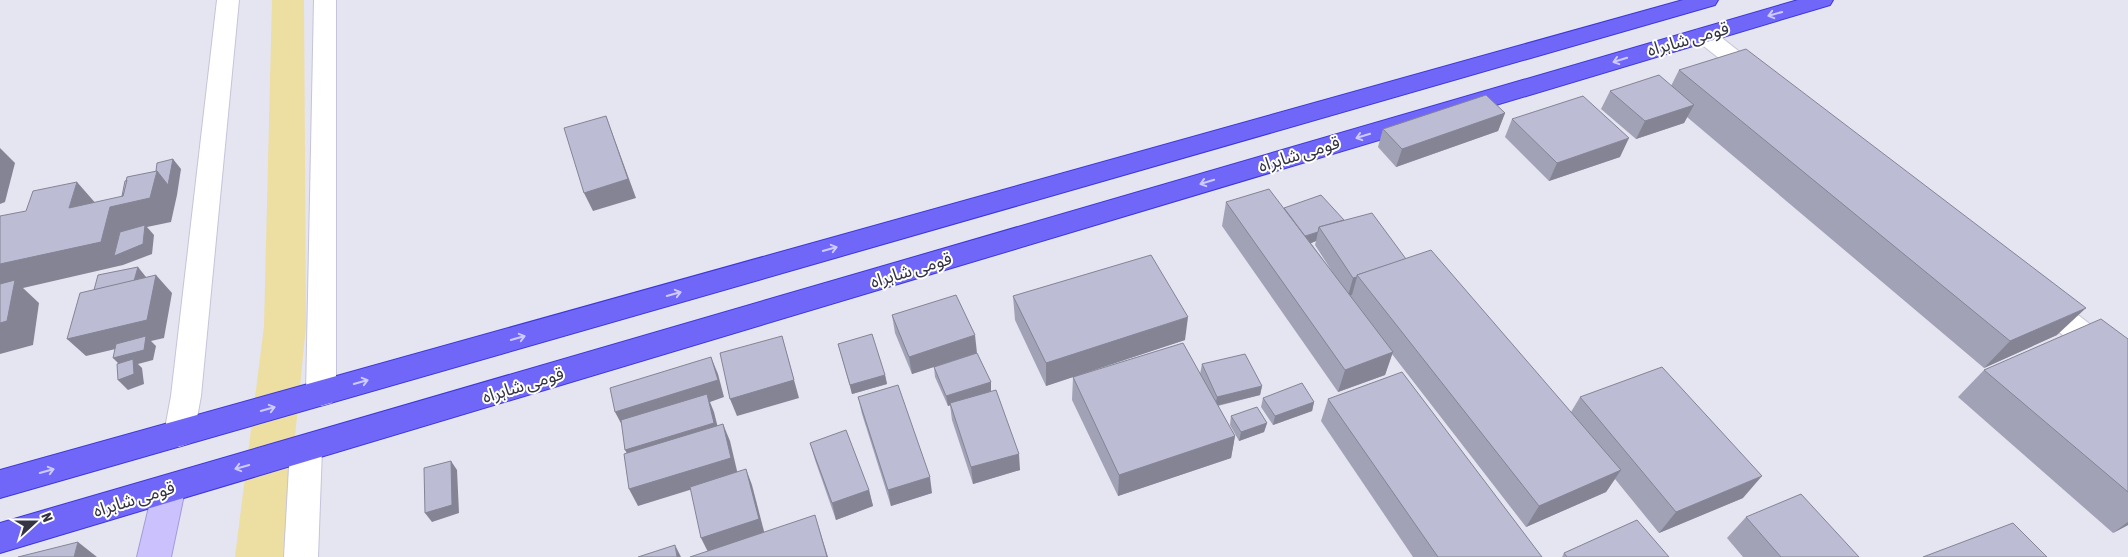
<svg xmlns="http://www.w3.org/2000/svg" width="2128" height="557" viewBox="0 0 2128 557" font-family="'Asap Condensed','Noto Sans Arabic',sans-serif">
<rect width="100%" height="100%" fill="#e5e4f1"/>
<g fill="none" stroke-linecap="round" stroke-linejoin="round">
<polygon fill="#eddea1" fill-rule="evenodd" points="272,0 304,0 306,326 283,557 235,557 264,326"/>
<g stroke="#c5c4da" stroke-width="2">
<g id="street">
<polygon points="217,0 239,0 201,396 194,434 190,443 179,447 168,443 164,434 171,396"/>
<polygon points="314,0 336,0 336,394 332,403 321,406 310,403 306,394"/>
<polygon points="1704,28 1712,30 1765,72 1769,77 1765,82 1757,84 1749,82 1696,40 1693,35 1696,30"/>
<polygon points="2040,290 2050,293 2128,354 2128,383 2118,379 2030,309 2026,301 2030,293"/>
<polygon points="306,436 317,440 322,449 318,557 284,557 290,449 295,440"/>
</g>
</g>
<g stroke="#a39bd9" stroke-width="2">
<polygon id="secondary" points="169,476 180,480 185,490 171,557 137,557 153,490 158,480"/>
</g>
<g stroke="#3c37d8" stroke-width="2">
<g id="highway">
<polygon points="1683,0 1718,0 1715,5 0,498 0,470"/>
<polygon points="1798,0 1833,0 1830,5 0,553 0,523"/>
</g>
</g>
<use href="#street" fill="#fff" fill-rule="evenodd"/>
<use href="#secondary" fill="#cbc2fd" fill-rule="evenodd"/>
<use href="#highway" fill="#7067f9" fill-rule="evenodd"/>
</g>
<g fill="#a2a2b7" fill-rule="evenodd">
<polygon points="1679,70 2057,335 1984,368 1687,117 1684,123 1636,139 1601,109 1610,91 1671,86"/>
<polygon points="1505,113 1498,131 1396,167 1378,147 1383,129"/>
<polygon points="1512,119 1620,157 1549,181 1505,137"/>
<path d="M1226,202L1284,208L1344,220L1406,259L1571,412L1580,397L1743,498L1659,533L1615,479L1606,492L1526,527L1392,354L1385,375L1338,392L1222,226ZM1316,241L1315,245L1333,273L1311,243Z"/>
<polygon points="1013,296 1185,340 1078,375 1200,374 1202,364 1262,386 1260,395 1218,406 1235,436 1231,458 1118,496 1072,400 1073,377 1046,386 1015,320"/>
<polygon points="892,315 977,353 912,374 895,333"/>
<polygon points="2128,339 2128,525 2113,533 1958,397 1984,370"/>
<polygon points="838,344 885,375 887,384 852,394"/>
<polygon points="934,367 991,382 991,391 1020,470 973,484 952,420 950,405 948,406 935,377"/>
<polygon points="858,397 932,493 891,506 862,414"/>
<polygon points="1263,398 1314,402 1312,411 1273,425 1261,407"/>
<polygon points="1328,399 1542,557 1413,557 1321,421"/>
<polygon points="1231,416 1267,423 1264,432 1239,441 1230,425"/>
<polygon points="810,443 869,490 873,506 836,520 815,460"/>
<polygon points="1746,517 1859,557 1743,557 1727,538"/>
<polygon points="1564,553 1669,557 1562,557"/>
</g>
<g fill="#848495">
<polygon points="1694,105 1684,123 1636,139 1645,121"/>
<polygon points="1505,113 1498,131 1396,167 1402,149"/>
<polygon points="606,116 636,198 593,211 584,193"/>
<polygon points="1629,138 1620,157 1549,181 1557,163"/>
<polygon points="0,148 15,163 5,202 0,204"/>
<polygon points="173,159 181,169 177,195 171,222 147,227 154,235 152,254 123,265 23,288 39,303 33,345 0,354 0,264 110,207"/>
<polygon points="77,182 98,206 69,208"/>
<polygon points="1318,232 1316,241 1302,247 1304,237"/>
<polygon points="138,267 146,277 142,294 102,302"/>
<polygon points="156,275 172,293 164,338 151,341 156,346 153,360 138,364 142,368 144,384 128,390 118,380 123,368 113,358 145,342 86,356 67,339"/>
<polygon points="1357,277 1352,295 1348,296 1353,278"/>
<polygon points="2086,308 2057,335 1984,368 2010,341"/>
<polygon points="1188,317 1185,340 1046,386 1046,363"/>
<polygon points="975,335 977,353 912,374 909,357"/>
<polygon points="782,336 799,398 737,416 730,399"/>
<polygon points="1393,352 1385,375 1338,392 1345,370"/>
<polygon points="711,357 718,374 724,397 710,402 714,412 721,440 634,466 625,450 624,429 615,412"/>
<polygon points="885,375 887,384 852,394 850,385"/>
<polygon points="991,382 991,391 948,406 946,396"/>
<polygon points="1262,386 1260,395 1215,406 1217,397"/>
<polygon points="1314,402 1312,411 1273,425 1275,416"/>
<polygon points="1267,423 1264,432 1239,441 1241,432"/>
<polygon points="723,424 730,441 738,475 638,506 629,489"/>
<polygon points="1235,436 1231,458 1118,496 1119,475"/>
<polygon points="1019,454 1020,470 973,484 971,467"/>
<polygon points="451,461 457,470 459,513 432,522 425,513"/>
<polygon points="746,469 752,485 765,535 709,554 701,538"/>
<polygon points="1621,470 1606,492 1526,527 1539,506"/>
<polygon points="1762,476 1743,498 1659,533 1676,512"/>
<polygon points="930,477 932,493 891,506 888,490"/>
<polygon points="869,490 873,506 836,520 832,503"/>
<polygon points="815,515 820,531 828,557 827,557"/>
<polygon points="2128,522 2128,525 2113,533"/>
<polygon points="78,542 97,557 74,557"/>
<polygon points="675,545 681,557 677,557"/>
</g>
<g fill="#bcbcd5" stroke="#848495">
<polygon points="1746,49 2086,308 2010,341 1679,70"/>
<polygon points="1659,75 1694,105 1645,121 1610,91"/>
<polygon points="1486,95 1505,113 1402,149 1383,129"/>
<polygon points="1583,96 1629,138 1557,163 1512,119"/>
<polygon points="606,116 628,179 584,193 564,128"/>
<polygon points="173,159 168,185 157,171 156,171 157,163"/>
<polygon points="157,171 150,198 110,207 101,242 0,264 0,216 26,211 33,191 77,182 69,208 123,196 127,177"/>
<polygon points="127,180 123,196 122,196 125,181"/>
<polygon points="1269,189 1393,352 1345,370 1226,202"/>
<polygon points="1321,195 1344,220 1319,227 1318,232 1305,236 1284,208"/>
<polygon points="1372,213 1406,259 1357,275 1357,277 1353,278 1319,227"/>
<polygon points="145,225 143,244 114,256 120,232"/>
<polygon points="1431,250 1621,470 1539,506 1357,275"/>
<polygon points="1151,255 1188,317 1046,363 1013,296"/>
<polygon points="138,267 134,281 94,290 98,275"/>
<polygon points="156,275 147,320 67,339 80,293"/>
<polygon points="15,280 7,321 0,323 0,284"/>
<polygon points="956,295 975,335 909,357 892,315"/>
<polygon points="2101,319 2128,339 2128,492 1984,370"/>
<polygon points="872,334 885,375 850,385 838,344"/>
<polygon points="146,336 144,350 113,358 116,344"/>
<polygon points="782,336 794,380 730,399 720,353"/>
<polygon points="1183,343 1235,436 1119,475 1073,377"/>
<polygon points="977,353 991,382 946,396 934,367"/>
<polygon points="1245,354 1262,386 1217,397 1202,364"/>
<polygon points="711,357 718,380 615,412 610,388"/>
<polygon points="133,359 134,374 118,380 117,364"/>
<polygon points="1662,367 1762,476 1676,512 1580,397"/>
<polygon points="1402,372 1542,557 1438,557 1328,399"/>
<polygon points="1302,383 1314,402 1275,416 1263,398"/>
<polygon points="898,385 930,477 888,490 858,397"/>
<polygon points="996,390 1019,454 971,467 950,403"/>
<polygon points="707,394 714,423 625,450 621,420"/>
<polygon points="1257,407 1267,423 1241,432 1231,416"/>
<polygon points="723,424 731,458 629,489 624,454"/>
<polygon points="846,430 869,490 832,503 810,443"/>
<polygon points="451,461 452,505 425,513 424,468"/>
<polygon points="746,469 759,519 701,538 690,487"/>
<polygon points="1801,494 1859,557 1781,557 1746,517"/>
<polygon points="815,515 827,557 690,557"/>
<polygon points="1637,520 1669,557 1567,557 1564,553"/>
<polygon points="2013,523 2047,557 1923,557"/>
<polygon points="78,542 74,557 18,557"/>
<polygon points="675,545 677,557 638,557"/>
</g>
<defs><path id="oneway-shaft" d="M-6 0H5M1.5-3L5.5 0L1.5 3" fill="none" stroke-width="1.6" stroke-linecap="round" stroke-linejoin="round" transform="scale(1.25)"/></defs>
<g stroke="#cdcafd">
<use href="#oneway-shaft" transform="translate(1775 14) rotate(164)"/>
<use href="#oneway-shaft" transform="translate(1620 60) rotate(163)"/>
<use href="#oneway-shaft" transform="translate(1363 136) rotate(163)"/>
<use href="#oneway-shaft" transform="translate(1207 182) rotate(163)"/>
<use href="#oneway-shaft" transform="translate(830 249) rotate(-16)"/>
<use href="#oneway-shaft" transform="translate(674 294) rotate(-16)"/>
<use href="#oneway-shaft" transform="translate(518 338) rotate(-16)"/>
<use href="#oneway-shaft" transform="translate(361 382) rotate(-16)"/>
<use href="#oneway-shaft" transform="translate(268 409) rotate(-16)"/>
<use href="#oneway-shaft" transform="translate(242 467) rotate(164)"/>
<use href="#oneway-shaft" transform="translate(47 471) rotate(-16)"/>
</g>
<g text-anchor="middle" stroke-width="4" stroke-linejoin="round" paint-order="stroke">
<g font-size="18" fill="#343443" stroke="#fff">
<text transform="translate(1688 39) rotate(-16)" y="6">قومی شاہراہ</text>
<text transform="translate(1299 154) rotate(-17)" y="6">قومی شاہراہ</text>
<text transform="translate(911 270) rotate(-17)" y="6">قومی شاہراہ</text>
<text transform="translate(523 385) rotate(-17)" y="6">قومی شاہراہ</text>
<text transform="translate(134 499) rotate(-17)" y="6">قومی شاہراہ</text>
</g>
</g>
<g transform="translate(35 522) rotate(69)" stroke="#ffffff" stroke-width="4" paint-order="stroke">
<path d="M0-4L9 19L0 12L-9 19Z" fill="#343443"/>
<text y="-8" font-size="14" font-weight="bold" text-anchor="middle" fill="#343443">N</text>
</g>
</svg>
